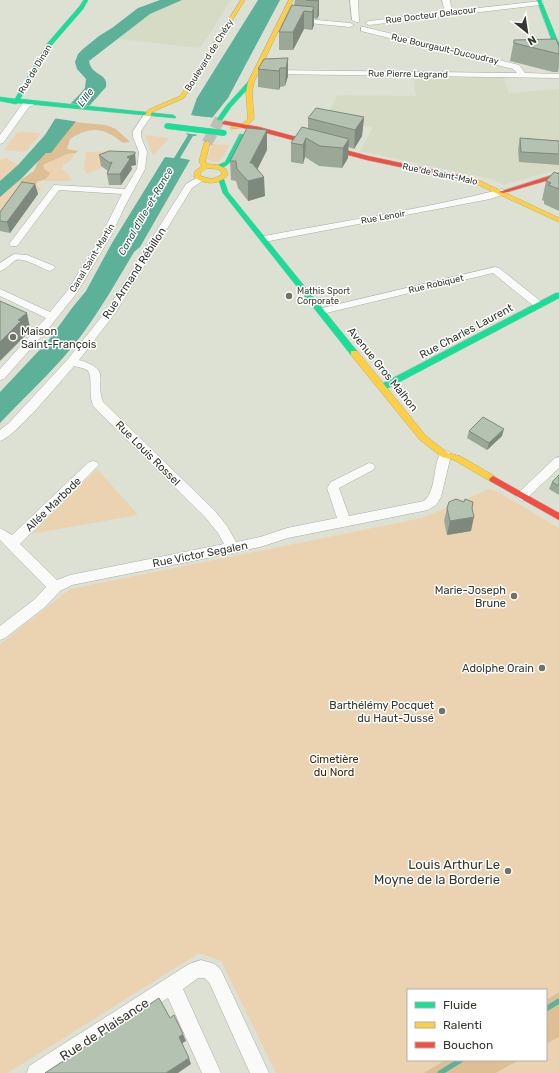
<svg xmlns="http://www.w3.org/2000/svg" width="559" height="1073" viewBox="0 0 559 1073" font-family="Rubik,sans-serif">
<rect width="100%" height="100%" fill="#dde1d4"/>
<g fill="#d5dbc5">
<polygon points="182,0 231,0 200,48 118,39 150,14"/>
<polygon points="413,77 504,78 509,93 559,89 559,169 504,185 492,179 360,151 373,127 321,122 335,101 337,95 416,96"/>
</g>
<g fill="#ebd3b2">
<polygon points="20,132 39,133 40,135 25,152 4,150 17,133"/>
<polygon points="145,135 169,138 153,156"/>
<path d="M212,144L229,145C224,155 220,168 207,159Z"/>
<polygon points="116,151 117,156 101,166 103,167 86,174 84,168 86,152"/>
<polygon points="76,153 69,162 63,165 62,169 68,174 72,181 43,181 48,177 43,165 67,154"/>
<polygon points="6,158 18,165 0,181 0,160"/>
<polygon points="18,182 36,184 42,191 18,189 0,213 0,197"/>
<polygon points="97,469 138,515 31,534"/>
<polygon points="489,489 498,492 559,528 559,992 546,1000 546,990 408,990 408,1060 445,1060 424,1073 276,1073 221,961 199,953 8,1073 0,1073 0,644 70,589 422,518"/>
<polygon points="559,1037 559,1073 496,1073 519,1060 546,1060 546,1044"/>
</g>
<g fill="#debe93">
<path d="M74,122L106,125L116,129L130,142L123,143C103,127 91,126 70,139L67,149L78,151L76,153L67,154L43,165L45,170L50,173C47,179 44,181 38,181L36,184L18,182L34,171L40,156Z"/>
<polygon points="559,992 559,1037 546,1044 546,1000"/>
<polygon points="445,1060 519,1060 496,1073 424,1073"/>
</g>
<g fill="#5db199">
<path d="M160,0H182L150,14L89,61C91,76 109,73 106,87C87,108 68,130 51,153H46L22,178L0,197V181L18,165L45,135L55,119L80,94L85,88L86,79L77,69L75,62L78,54L83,49L99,36L112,28L138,8Z"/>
<path d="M258,0H280L228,98L212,118L208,117L196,136H193L180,158L190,160L140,247L134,252C112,289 91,327 62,359C42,381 21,401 0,423V392L48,341L72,308L86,291L112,243L165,157L174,158L188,135L186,134L194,116L191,115L197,98Z"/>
</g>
<g fill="#dde1d4">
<polygon points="68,103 91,106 79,122 53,118"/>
<polygon points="189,115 214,118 209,119 199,135 184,133 191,117"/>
</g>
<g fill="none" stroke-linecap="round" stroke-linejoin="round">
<g stroke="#5db199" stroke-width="5">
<polyline points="546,1009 559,1001"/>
<polyline points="440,1073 461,1060"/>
</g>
<polyline stroke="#bcbfb3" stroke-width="11" stroke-dasharray="11 5.5" stroke-linecap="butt" points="207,143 220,119"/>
<g stroke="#aaada4" stroke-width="1">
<g id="street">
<polygon points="350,0 358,0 359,22 356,22 352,20"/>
<polygon points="442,0 450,0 452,11 540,1 544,3 540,5 369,25 365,23 369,21 445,12"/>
<polygon points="295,18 350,23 354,25 350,27 298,22 294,20"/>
<polygon points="361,27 364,27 519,65 525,73 559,74 559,78 271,74 267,72 271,70 517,73 513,69 361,31"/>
<polygon points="31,101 34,101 34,105 29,107 3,143 0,144 0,135 23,103"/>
<polygon points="145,113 148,113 152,115 141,131 141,137 147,152 145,169 125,206 111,236 76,294 48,329 4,379 0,380 0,369 46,318 0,296 0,289 50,312 68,290 101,236 122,194 59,190 17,246 11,246 9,244 54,185 125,189 137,169 139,152 133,137 133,131"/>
<path d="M200,176L205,179L192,188L116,312L79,360C113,370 94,379 103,402L215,511L227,526L236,542L260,537L287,528L337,518L327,488L331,482L369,463L373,464L375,467L373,470L339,488L349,516L424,501C437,489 432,467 441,452L445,451L449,452L451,455L441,497L436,505L428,510L288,538L260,547L232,553L72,585L60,591L45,607L5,638L0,640V626L35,599L46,587L0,540V528L12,535L89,462L93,461L97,462L99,465L20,544L57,580L70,575L224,544L218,533L205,517L94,407C87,395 94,376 87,370C84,368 78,367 74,366C61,381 15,437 0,441V430L9,423L68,359L107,310L186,184Z"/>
<path d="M502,189L507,192L505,194L490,199L264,242L259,239L264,236C343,221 424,209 502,189Z"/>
<path d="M14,254L27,255L54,266L55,268L50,271C42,269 24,257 16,260C10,263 7,269 0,271V263Z"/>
<polygon points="495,267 499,268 543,303 544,305 543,307 535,307 493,273 322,314 317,311 322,308"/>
<polygon points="559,457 559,468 526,499 522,501 518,499 516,496 518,493 555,458"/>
<polygon points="201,960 215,964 221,970 269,1073 250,1073 209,982 204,978 198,978 183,989 221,1073 202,1073 168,998 53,1073 27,1073 29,1066 189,964"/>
</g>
</g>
<g stroke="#aaada4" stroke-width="1">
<g id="fast">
<polygon points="84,0 88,0 83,9 50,47 20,99 173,115 176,117 175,118 18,103 16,104 0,101 0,97 15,99 46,45 79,7"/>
<polygon points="537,0 541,0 559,44 559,53 556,51"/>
<polygon points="249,81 254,82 231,107 222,120 218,120 217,119 227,105"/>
<path d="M240,134L245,135C239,147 232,170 216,168V166L225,162Z"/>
<polygon points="219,177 223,177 228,192 357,351 357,355 351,355 223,193 218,178"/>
<polygon points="556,293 559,293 559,298 386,389 380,389 379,387 380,385"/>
</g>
</g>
<g stroke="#aaada4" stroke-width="1">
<g id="slow">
<polygon points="241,0 245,0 184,98 152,112 150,116 146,116 145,115 148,110 180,96"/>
<polygon points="289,0 293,0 254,82 252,93 254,119 245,127 231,129 231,127 241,125 248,119 246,93 248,82"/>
<path d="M207,141L210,143L205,162L208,164L218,165L226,169L228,175C219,185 204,185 194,177L195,171L202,166L199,162L204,143ZM207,168L217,169L221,171L222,175L212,179L200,176V173Z"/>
<polygon points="457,175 476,179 559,218 559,222 472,182 455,178 454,177"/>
<polygon points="351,351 357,351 426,436 448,453 460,456 496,477 497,479 496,481 490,481 454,460 442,457 420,440 351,355"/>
</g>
</g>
<g stroke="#aaada4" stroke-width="1">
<g id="jam">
<polygon points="225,121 259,127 368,156 457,175 460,177 457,179 367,160 259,131 223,124 222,123"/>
<polygon points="559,173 559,177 504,193 499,192"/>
<polygon points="493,476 559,513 559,520 490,481 489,479"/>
</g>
</g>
<use href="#street" fill="#fafaf9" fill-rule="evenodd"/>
<use href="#fast" fill="#16e098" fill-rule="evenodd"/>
<use href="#slow" fill="#ffcf43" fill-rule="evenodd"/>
<use href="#jam" fill="#f24e42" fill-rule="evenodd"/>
<g stroke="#aaada4" stroke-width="6" stroke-linecap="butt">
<polyline id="fast-bridge" points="167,126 224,133"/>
</g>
<use href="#fast-bridge" stroke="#16e098" stroke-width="5.5"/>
</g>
<g fill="#9ba898">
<polygon points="295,0 319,0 319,15 317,19 314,18 314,25 312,30 304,29 293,50 279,50 279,32 294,6"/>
<polygon points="514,40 559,47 559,66 558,72 553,72 510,61"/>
<polygon points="288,58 288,76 285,86 280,87 279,90 258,87 258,69"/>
<polygon points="364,117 362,136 354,149 348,147 348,158 342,168 319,166 305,157 303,164 291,162 291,143 308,129 308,118"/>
<polygon points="520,138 559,141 559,165 519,162 518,149"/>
<polygon points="267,150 257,169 265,196 248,201 238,188 236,181 231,180 230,161"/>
<polygon points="99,155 136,163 136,165 131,166 132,169 121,185 109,185 107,174 108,171 101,166"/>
<polygon points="559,174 559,211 544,204 544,201 542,200 546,181"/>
<polygon points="35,184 38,194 10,233 0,231 0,212"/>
<polygon points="469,431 502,436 487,450 467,438"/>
<polygon points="559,475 559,495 549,489 552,482"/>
<polygon points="447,508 472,508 471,531 447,535 444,521"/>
</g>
<g fill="#7e887c">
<polygon points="310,0 319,0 319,15 317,19 318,1"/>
<polygon points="314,7 314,25 312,30 312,12"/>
<polygon points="304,11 304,29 293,50 293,32"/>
<polygon points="288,58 288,76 285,86 286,68"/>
<polygon points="280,68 280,87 279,90 279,71"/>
<polygon points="364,117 362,136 354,149 355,130"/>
<polygon points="267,130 267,150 252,180 264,177 265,196 248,201 248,181 250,163"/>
<polygon points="306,138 305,157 303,164 303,145"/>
<polygon points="349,139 348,158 342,168 343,148"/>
<polygon points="135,152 136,165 131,166 132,169 121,185 120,174 127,157"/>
<polygon points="35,184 38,194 10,233 7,222"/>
<polygon points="27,313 30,328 24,332 25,336 0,361 0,342 18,320"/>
<polygon points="504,429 502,436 487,450 489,443"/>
<polygon points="474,517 471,531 447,535 450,521"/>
<polygon points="183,1034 186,1041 181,1044 179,1037"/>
<polygon points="189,1058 191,1064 178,1073 166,1073"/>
</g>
<g fill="#b4c3b1" stroke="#7e887c">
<polygon points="306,0 318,0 318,1"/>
<polygon points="292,5 314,7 312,12 304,11 293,32 279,32"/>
<polygon points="556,39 559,47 559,54 514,43 514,40"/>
<polygon points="288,58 286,68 280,68 279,71 258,69 264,59"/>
<polygon points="316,108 364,117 355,130 308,118"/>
<polygon points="302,127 349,139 343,148 320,146 306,138 303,145 291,143"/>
<polygon points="247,128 267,130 250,163 252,163 264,177 248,181 237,169 236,161 230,161"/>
<polygon points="520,138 559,141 559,154 521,152"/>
<polygon points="109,151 135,152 135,154 127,157 130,159 120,174 107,174 112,162 110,163 99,155"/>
<polygon points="554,172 559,174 559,189 548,185 551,183 546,181"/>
<polygon points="22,182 35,184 7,222 0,221 0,212"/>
<polygon points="0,301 27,313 18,320 21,321 0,342"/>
<polygon points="483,417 504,429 489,443 469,431"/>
<polygon points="559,475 559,486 552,482"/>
<polygon points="456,499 464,502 465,499 473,502 472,508 474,517 450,521 447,508 449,502"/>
<polygon points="159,998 170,1018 174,1015 183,1034 179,1037 189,1058 166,1073 45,1073"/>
</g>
<g fill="#707369" stroke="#fff" stroke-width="1.5">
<circle cx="289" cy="296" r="4"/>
<circle cx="13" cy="337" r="4"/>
<circle cx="514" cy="596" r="4"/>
<circle cx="542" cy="668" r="4"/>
<circle cx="442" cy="711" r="4"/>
<circle cx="508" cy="871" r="4"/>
</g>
<g text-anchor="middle" stroke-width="3" stroke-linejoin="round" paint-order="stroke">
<g font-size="9" fill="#36382f" stroke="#fff">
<text transform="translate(431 15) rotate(-7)" y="3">Rue Docteur Delacour</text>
<text transform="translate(445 49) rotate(13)" y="3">Rue Bourgault-Ducoudray</text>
<text transform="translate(209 55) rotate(-58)" y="3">Boulevard de Chézy</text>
<text transform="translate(35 69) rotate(-59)" y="3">Rue de Dinan</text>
<text transform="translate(408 74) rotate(1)" y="3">Rue Pierre Legrand</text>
<text transform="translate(440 174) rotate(12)" y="3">Rue de Saint-Malo</text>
<text transform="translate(383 217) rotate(-10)" y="3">Rue Lenoir</text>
<text transform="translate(92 258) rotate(-59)" y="3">Canal Saint-Martin</text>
<text transform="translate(436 284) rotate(-13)" y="3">Rue Robiquet</text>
</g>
<g font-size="9" fill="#36382f" stroke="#fff" text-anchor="start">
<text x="297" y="294">Mathis Sport<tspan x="297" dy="10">Corporate</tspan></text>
</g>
<g font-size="10" font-style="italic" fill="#295749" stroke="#fff">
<text transform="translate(85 97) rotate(-53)" y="4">L'Ille</text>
<text transform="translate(145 211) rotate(-60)" y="4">Canal d'Ille-et-Rance</text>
</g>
<g font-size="11" fill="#36382f" stroke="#fff">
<text transform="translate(134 273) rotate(-57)" y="4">Rue Armand Rébillon</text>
<text transform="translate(466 331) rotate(-28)" y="4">Rue Charles Laurent</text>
<text transform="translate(383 369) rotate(51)" y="4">Avenue Gros Malhon</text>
<text transform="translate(148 453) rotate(45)" y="4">Rue Louis Rossel</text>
<text transform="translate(53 504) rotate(-44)" y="4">Allée Marbode</text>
<text transform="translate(200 554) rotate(-11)" y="4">Rue Victor Segalen</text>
</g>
<g font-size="11" fill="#36382f" stroke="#fff" text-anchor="end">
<text x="21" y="335" text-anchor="start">Maison<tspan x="21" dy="13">Saint-François</tspan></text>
<text x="506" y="594">Marie-Joseph<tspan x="506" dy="13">Brune</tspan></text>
<text x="534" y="672">Adolphe Orain</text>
<text x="434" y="709">Barthélémy Pocquet<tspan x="434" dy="13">du Haut-Jussé</tspan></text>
</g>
<g font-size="11" fill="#402709" stroke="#fff">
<text x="334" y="763">Cimetière<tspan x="334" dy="13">du Nord</tspan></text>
</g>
<g font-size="13" fill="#36382f" stroke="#fff" text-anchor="end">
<text x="500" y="869">Louis Arthur Le<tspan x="500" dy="15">Moyne de la Borderie</tspan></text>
</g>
<g font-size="13" fill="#36382f" stroke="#fff">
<text transform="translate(104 1029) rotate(-33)" y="5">Rue de Plaisance</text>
</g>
</g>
<rect x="407" y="989" width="140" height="72" fill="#ffffff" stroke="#afafac"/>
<rect x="415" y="1002" width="20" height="6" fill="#16e098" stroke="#afafac"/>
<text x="443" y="1009" font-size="12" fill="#36382f">Fluide</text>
<rect x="415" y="1022" width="20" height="6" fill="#ffcf43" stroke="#afafac"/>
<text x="443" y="1029" font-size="12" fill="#36382f">Ralenti</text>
<rect x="415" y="1042" width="20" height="6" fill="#f24e42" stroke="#afafac"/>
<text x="443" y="1049" font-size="12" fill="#36382f">Bouchon</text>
<g transform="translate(527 32) rotate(150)" stroke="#ffffff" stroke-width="3" paint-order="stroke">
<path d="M0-3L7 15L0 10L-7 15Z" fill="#36382f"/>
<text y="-6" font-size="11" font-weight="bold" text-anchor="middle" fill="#36382f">N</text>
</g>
</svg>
